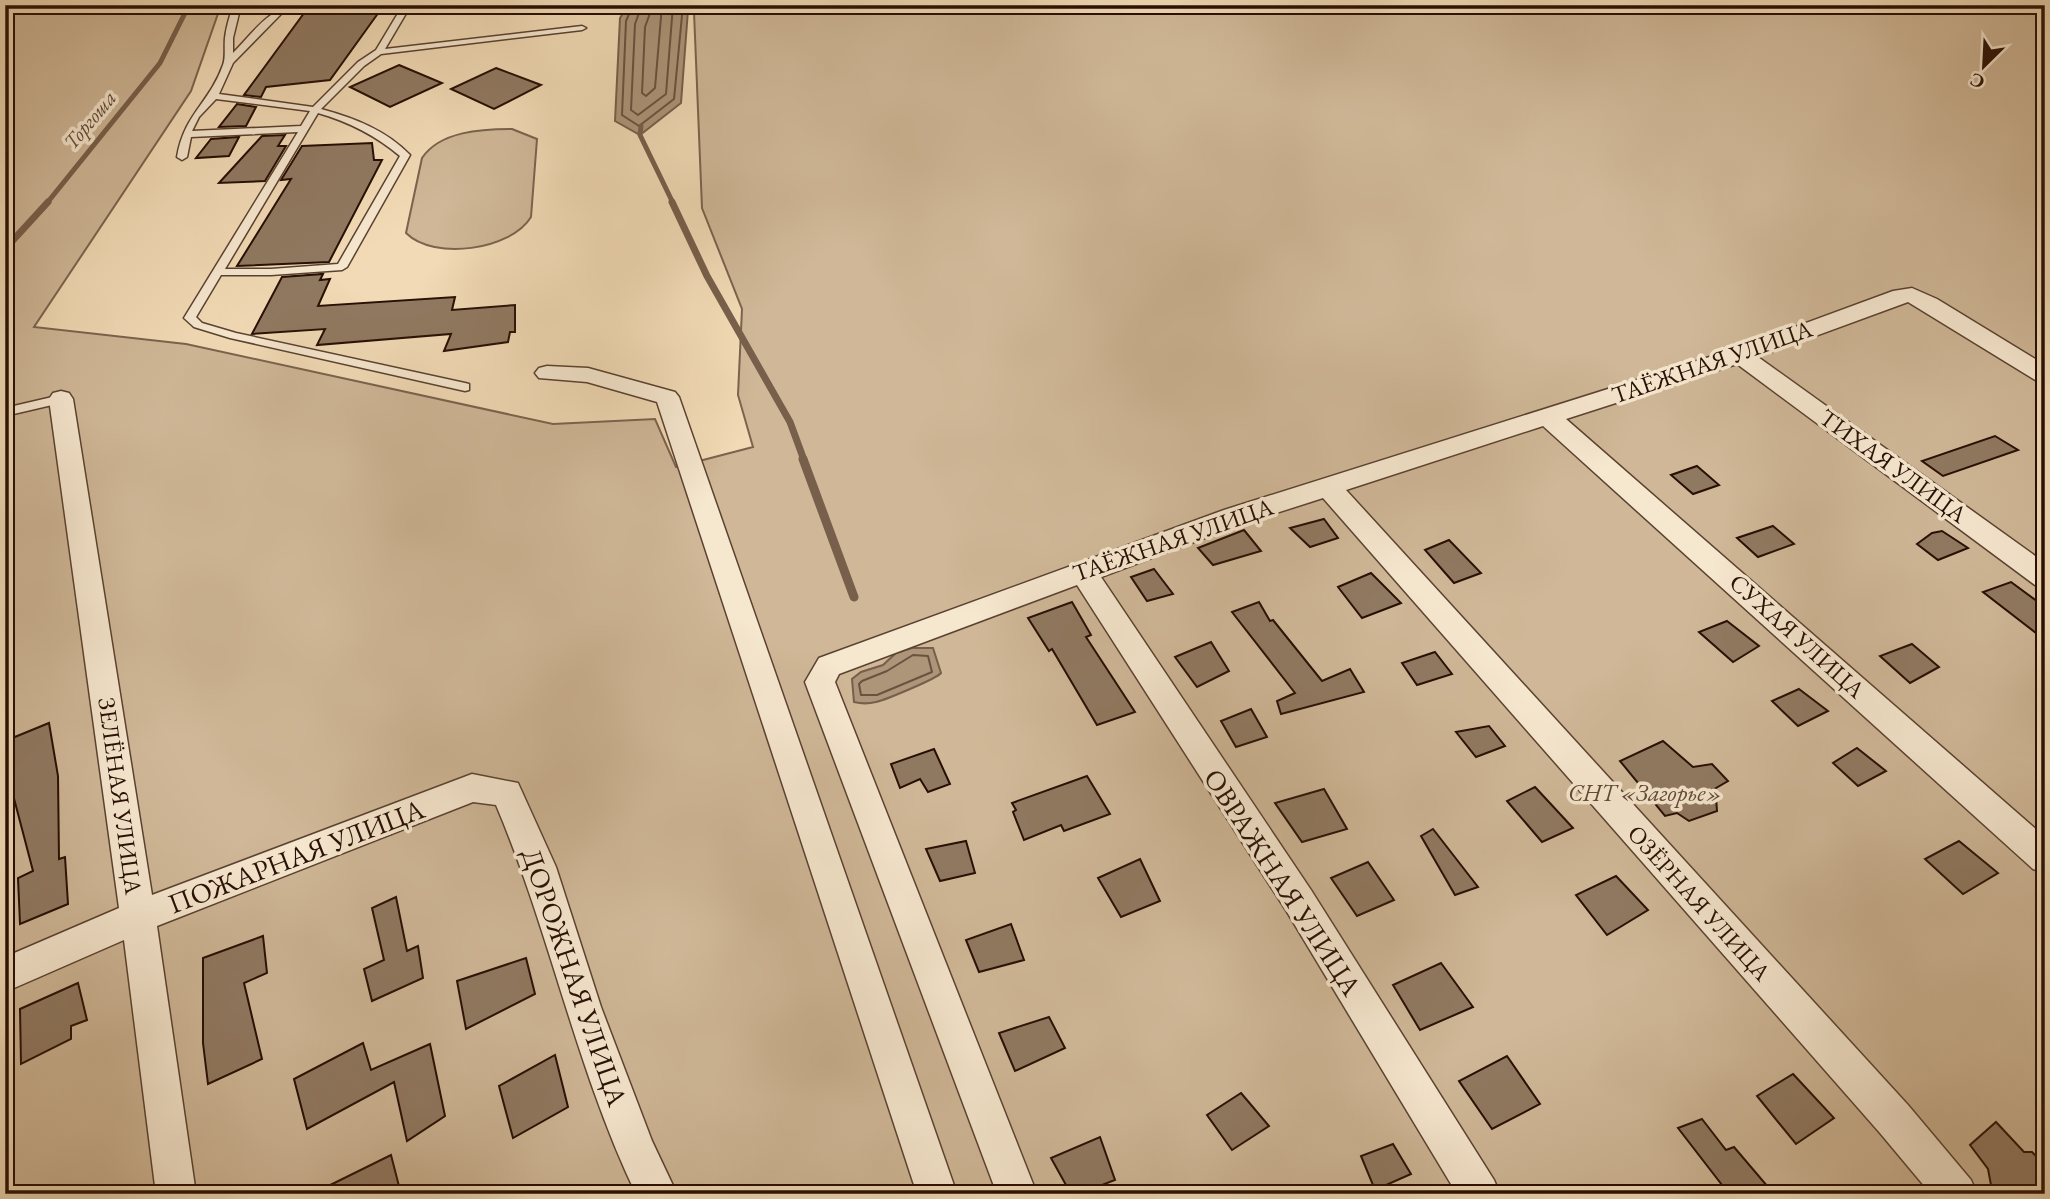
<svg xmlns="http://www.w3.org/2000/svg" width="2050" height="1199" viewBox="0 0 2050 1199" font-family="'EB Garamond',serif">
<rect width="100%" height="100%" fill="#f1dab5"/>
<filter id="stains"><feTurbulence type="fractalNoise" baseFrequency=".00286" numOctaves="4"/><feColorMatrix values="0 0 0 0 .2 0 0 0 0 .09 0 0 0 0 .02 0 0 0 .5 -.17"/></filter>
<radialGradient id="worn" r=".72"><stop offset=".6" stop-color="#630" stop-opacity="0"/><stop offset="1" stop-color="#630" stop-opacity=".3"/></radialGradient>
<g fill="#cfb797" stroke="#7b634e" stroke-width="2">
<polygon points="5,5 221,5 191,91 34,327 186,344 553,424 655,419 676,467 753,447 738,395 742,309 702,208 694,12 704,5 2045,5 2045,1194 5,1194"/>
<path d="M512,129L537,139L531,217C511,250 434,261 406,233L422,158C440,131 482,129 512,129Z"/>
</g>
<g fill="#ac9579" stroke="#775f4b" stroke-width="2">
<polygon points="628,5 695,5 688,10 681,103 640,135 615,121 620,18"/>
<path d="M912,648H933L941,673C936,679 885,700 876,702C868,704 862,704 854,702L852,679L861,672L883,665L896,653Z"/>
</g>
<g fill="none" stroke-linecap="round" stroke-linejoin="round">
<g stroke="#6a523f" stroke-width="2">
<polyline points="633,5 626,21 622,115 639,126 674,99 683,5"/>
<polyline points="642,5 635,24 631,110 638,115 666,94 673,5"/>
<polyline points="653,5 645,27 642,93 646,96 655,88 662,5"/>
<polygon points="913,655 928,656 932,672 877,695 861,695 859,684 862,681 887,671"/>
</g>
<g stroke="#775f4b" stroke-width="5">
<polyline points="641,126 640,135 673,203"/>
<polyline points="47,203 160,63 189,5"/>
</g>
<g stroke="#775f4b" stroke-width="7">
<polyline points="672,202 707,276 790,422 804,460"/>
<polyline points="5,249 48,202"/>
</g>
<polyline stroke="#775f4b" stroke-width="9" points="803,459 854,597"/>
</g>
<g fill="#907961" stroke="#270f05" stroke-width="2">
<polygon points="310,5 384,5 330,80 266,87 261,97 244,95"/>
<polygon points="399,65 442,83 390,107 350,87"/>
<polygon points="496,68 541,85 494,109 451,89"/>
<polygon points="237,104 256,107 246,126 219,127"/>
<polygon points="285,135 278,146 286,146 265,181 219,183 262,136"/>
<polygon points="239,137 229,156 196,158 211,139"/>
<polygon points="372,143 374,160 382,160 329,262 237,266 291,179 281,180 302,146"/>
<polygon points="323,274 320,280 330,279 318,306 455,297 452,310 515,305 515,332 510,332 508,342 444,351 451,334 317,345 325,329 252,334 282,277"/>
<polygon points="1995,436 2018,450 1943,476 1922,461"/>
<polygon points="1697,466 1719,485 1693,494 1671,475"/>
<polygon points="1324,519 1338,538 1310,547 1290,528"/>
<polygon points="1773,526 1794,544 1758,557 1737,538"/>
<polygon points="1244,530 1261,551 1213,565 1198,548"/>
<polygon points="1942,531 1968,548 1938,560 1917,544 1932,533"/>
<polygon points="1449,540 1481,573 1454,583 1425,550"/>
<polygon points="1154,569 1173,594 1147,601 1131,577"/>
<polygon points="1371,573 1401,603 1362,618 1338,587"/>
<polygon points="2011,582 2045,607 2045,640 1983,592"/>
<polygon points="1072,602 1091,635 1086,637 1135,712 1097,725 1052,649 1049,651 1028,618"/>
<polygon points="1259,602 1270,621 1273,620 1322,681 1350,669 1364,692 1281,714 1277,701 1295,693 1232,612"/>
<polygon points="1727,621 1759,646 1733,662 1699,632"/>
<polygon points="1211,642 1229,671 1197,687 1175,657"/>
<polygon points="1912,644 1939,667 1910,683 1880,656"/>
<polygon points="1435,652 1452,674 1417,685 1402,663"/>
<polygon points="1799,689 1828,711 1798,726 1772,701"/>
<polygon points="1251,709 1267,737 1236,747 1221,721"/>
<polygon points="49,723 58,776 59,859 65,857 68,904 20,924 18,878 33,871 5,764 5,741"/>
<polygon points="1489,726 1505,746 1476,757 1456,732"/>
<polygon points="1663,741 1693,767 1712,764 1728,781 1711,791 1716,797 1717,811 1689,821 1677,813 1665,816 1620,761"/>
<polygon points="1857,748 1886,771 1858,786 1833,763"/>
<polygon points="934,749 950,784 928,792 920,779 900,788 891,764"/>
<polygon points="1087,776 1110,814 1064,831 1061,825 1024,840 1013,812 1016,810 1012,803"/>
<polygon points="1535,787 1573,828 1542,842 1507,801"/>
<polygon points="1324,789 1347,829 1302,842 1275,803"/>
<polygon points="1433,829 1478,887 1455,895 1421,836"/>
<polygon points="966,841 975,873 940,881 926,849"/>
<polygon points="1959,841 1998,873 1963,894 1925,859"/>
<polygon points="1140,859 1160,901 1121,917 1098,878"/>
<polygon points="1368,862 1394,900 1357,916 1331,878"/>
<polygon points="1616,876 1648,910 1607,935 1576,895"/>
<polygon points="396,897 407,951 418,946 423,978 372,1001 364,969 384,960 372,908"/>
<polygon points="1011,924 1024,960 979,972 966,940"/>
<polygon points="263,936 267,973 244,983 262,1059 208,1084 203,1043 203,958"/>
<polygon points="526,958 535,994 466,1029 457,981"/>
<polygon points="1441,963 1473,1007 1420,1030 1393,985"/>
<polygon points="78,983 87,1020 71,1026 71,1039 21,1064 20,1009"/>
<polygon points="1049,1017 1065,1048 1015,1071 999,1033"/>
<polygon points="363,1043 371,1070 430,1044 445,1116 407,1141 394,1082 307,1129 294,1079"/>
<polygon points="555,1055 568,1107 513,1138 499,1086"/>
<polygon points="1507,1056 1540,1104 1492,1129 1459,1081"/>
<polygon points="1793,1074 1834,1118 1796,1144 1757,1096"/>
<polygon points="1241,1093 1269,1126 1232,1150 1207,1115"/>
<polygon points="1702,1119 1726,1150 1734,1147 1774,1194 1729,1194 1678,1128"/>
<polygon points="1996,1122 2024,1152 2032,1152 2045,1165 2045,1194 2001,1194 1991,1185 1988,1169 1970,1145"/>
<polygon points="1100,1137 1115,1180 1079,1194 1071,1194 1051,1158"/>
<polygon points="1393,1144 1411,1174 1375,1190 1361,1156"/>
<polygon points="391,1155 401,1194 312,1194"/>
</g>
<g fill="none" stroke-linecap="round" stroke-linejoin="round">
<g stroke="#5a4231" stroke-width="3">
<g id="service">
<path d="M233,5H241L233,38V53C255,31 270,5 302,5L282,13L233,63L219,94L313,107L358,62L376,50L403,5H411L385,49L582,26L586,28L582,30L381,54L364,66L321,109C354,118 386,130 410,155L347,267L342,270L271,275H221L196,317L202,323L236,333L465,383L469,384V390L465,391L230,338L194,327L184,318L298,132L191,137L187,157L182,160L177,157C184,114 209,104 223,65C226,57 224,47 225,38C226,27 230,16 233,5ZM216,99L310,111L301,126L192,131L199,117ZM318,113C349,122 375,135 400,156L338,264L271,269H225Z"/>
<polygon points="61,395 65,396 65,402 5,416 5,408"/>
</g>
</g>
<g stroke="#5a4231" stroke-width="3">
<g id="minor">
<polygon points="1912,288 1937,299 2045,365 2045,383 2037,381 1908,302 1758,357 2045,563 2045,588 2035,585 1737,364 1566,419 2045,837 2045,873 2033,869 1543,426 1346,490 1908,1105 1971,1180 1977,1194 1931,1194 1880,1133 1323,498 1242,524 1101,577 1311,890 1494,1180 1500,1194 1457,1194 1287,912 1077,585 839,674 835,682 1037,1194 997,1194 805,682 819,658 1224,510 1738,348 1893,291"/>
<polygon points="547,366 588,368 675,392 679,397 957,1194 917,1194 657,402 587,382 539,378 535,373 539,368"/>
<path d="M61,391L69,393L73,399L152,895L472,774L518,783L556,867L601,1007L652,1141L677,1194H636C576,1069 550,932 496,805L473,802L157,926L196,1194H156L124,940L5,992V957L119,908L49,399L53,393Z"/>
</g>
</g>
<use href="#service" fill="#f6e7cf" fill-rule="evenodd"/>
<use href="#minor" fill="#f6e7cf" fill-rule="evenodd"/>
</g>
<g text-anchor="middle" stroke-width="7" stroke-linejoin="round" paint-order="stroke">
<g font-size="21" font-style="italic" fill="#634b39" stroke="#f6e7cf">
<text transform="translate(90 120) rotate(-50)" y="7">Торгоша</text>
</g>
<g font-size="24" fill="#270f05" stroke="#f6e7cf">
<text transform="translate(1712 362) rotate(-19)" y="8">ТАЁЖНАЯ УЛИЦА</text>
<text transform="translate(1893 466) rotate(36)" y="8">ТИХАЯ УЛИЦА</text>
<text transform="translate(1173 540) rotate(-19)" y="8">ТАЁЖНАЯ УЛИЦА</text>
<text transform="translate(1797 636) rotate(42)" y="8">СУХАЯ УЛИЦА</text>
<text transform="translate(120 796) rotate(82)" y="8">ЗЕЛЁНАЯ УЛИЦА</text>
<text transform="translate(1699 903) rotate(48)" y="8">ОЗЁРНАЯ УЛИЦА</text>
</g>
<g font-size="24" font-style="italic" fill="#624a38" stroke="#f6e7cf">
<text x="1645" y="801">СНТ «Загорье»</text>
</g>
<g font-size="28" fill="#270f05" stroke="#f6e7cf">
<text transform="translate(296 856) rotate(-21)" y="10">ПОЖАРНАЯ УЛИЦА</text>
<text transform="translate(1283 882) rotate(57)" y="10">ОВРАЖНАЯ УЛИЦА</text>
<text transform="translate(575 977) rotate(71)" y="10">ДОРОЖНАЯ УЛИЦА</text>
</g>
</g>
<rect width="2050" height="1199" fill="none" stroke="#f1dab5" stroke-width="28"/>
<rect x="7" y="7" width="2036" height="1185" fill="none" stroke="#270f05" stroke-width="3.5"/>
<rect x="14" y="14" width="2022" height="1171" fill="none" stroke="#270f05" stroke-width="2"/>
<g transform="translate(1984 66) rotate(204)" stroke="#f6e7cf" stroke-width="5" paint-order="stroke">
<path d="M0-5L12 26L0 18L-12 26Z" fill="#270f05"/>
<text y="-10" font-size="19" font-weight="bold" text-anchor="middle" fill="#270f05">С</text>
</g>
<rect width="100%" height="100%" filter="url(#stains)"/>
<rect width="100%" height="100%" fill="url(#worn)"/>
</svg>
